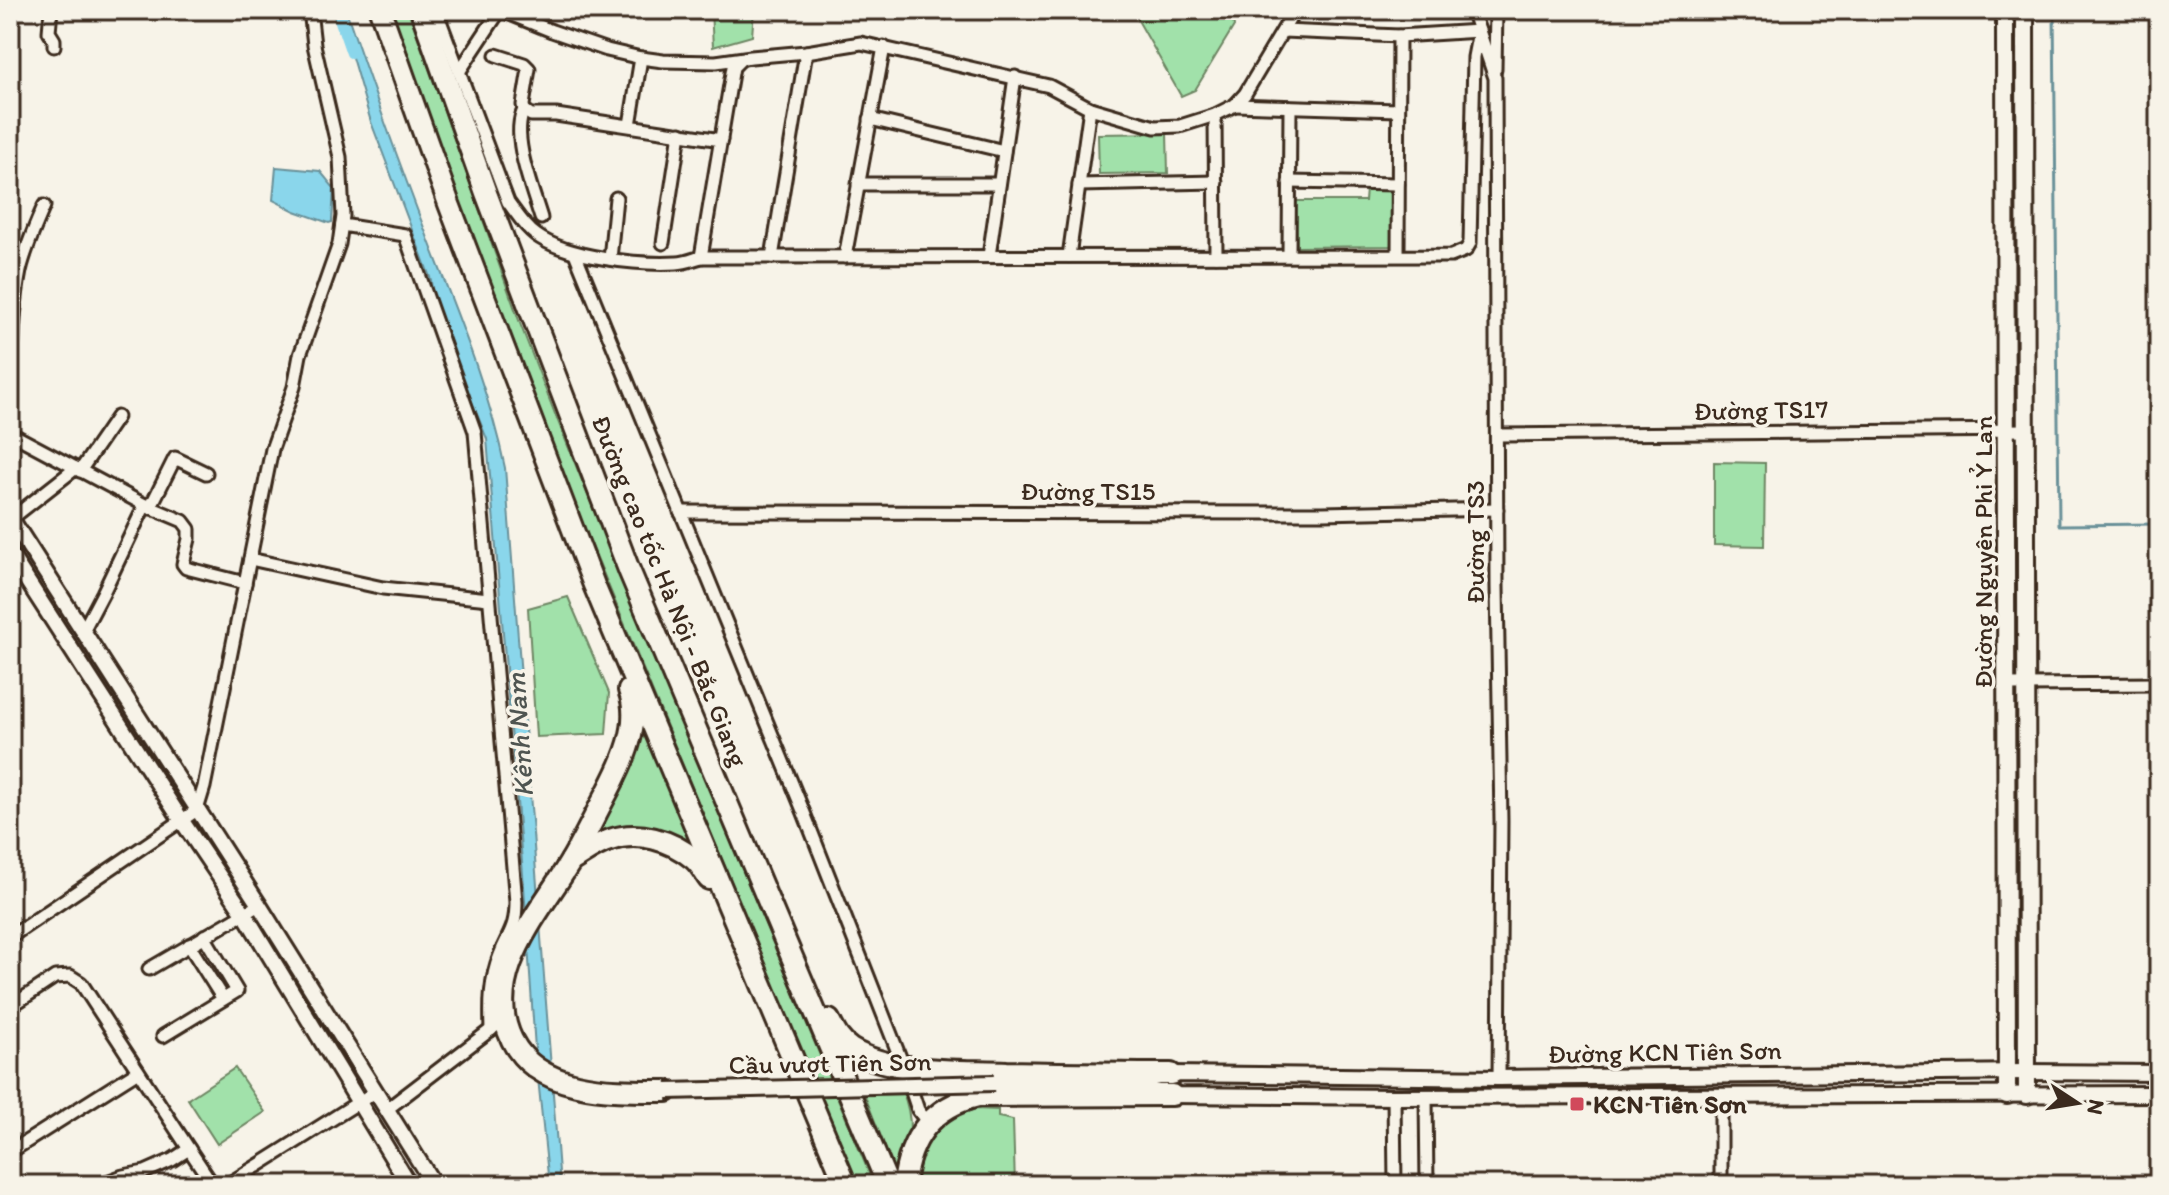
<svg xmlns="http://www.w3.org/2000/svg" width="2169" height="1195" viewBox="0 0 2169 1195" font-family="Itim,sans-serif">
<rect width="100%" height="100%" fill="#f7f3e8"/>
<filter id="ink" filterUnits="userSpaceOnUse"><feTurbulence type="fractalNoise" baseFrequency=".0125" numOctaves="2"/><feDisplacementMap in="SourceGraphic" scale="16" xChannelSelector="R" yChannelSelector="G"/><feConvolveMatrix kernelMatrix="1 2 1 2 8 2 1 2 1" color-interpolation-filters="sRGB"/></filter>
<g filter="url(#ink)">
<g fill="#a1e1aa" stroke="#6e8664" stroke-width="2">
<polygon points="390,10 408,10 521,326 555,414 636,614 874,1185 857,1185 539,418"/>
<polygon points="711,10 754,10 752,36 713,47"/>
<polygon points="1125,10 1231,10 1234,26 1195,90 1181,96 1135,15"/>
<polygon points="2014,10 2020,10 2018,416 2016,417 2013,412"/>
<polygon points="1167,133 1168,173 1099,174 1098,134"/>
<polygon points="1366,189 1394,190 1393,246 1297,247 1296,201 1365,201"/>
<polygon points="2016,448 2018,451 2018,660 2017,665 2014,664 2013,451"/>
<polygon points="1714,462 1765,463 1764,546 1714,545"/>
<polygon points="568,597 609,693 606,734 536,737 528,608"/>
<polygon points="2014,706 2018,706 2019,746 2019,1042 2014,1041"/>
<polygon points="640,716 700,850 589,838"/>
<polygon points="235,1068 265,1112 217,1144 188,1099"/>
<path d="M902,1090C917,1127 908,1144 898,1180L865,1096L867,1092Z"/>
<path d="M975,1109L998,1110V1117L1013,1120L1015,1185H914C914,1165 932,1128 950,1118C957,1114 967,1112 975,1109Z"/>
</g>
<g fill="#8ad6eb" stroke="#6a9199" stroke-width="2">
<path d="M335,10H346C372,88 400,165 429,241C458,316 489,390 505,468L560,1185H549L535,1049L524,886L487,439L430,298L432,295L431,280L371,122L346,37Z"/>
<polygon points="276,167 320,171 334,188 332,222 329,223 295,211 273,200"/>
</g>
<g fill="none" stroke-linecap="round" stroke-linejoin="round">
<polyline stroke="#6a9199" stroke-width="3" points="2054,10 2059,525 2159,524"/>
<polyline stroke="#8ad6eb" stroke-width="10" points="336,10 351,53"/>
<g stroke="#3b2a1e" stroke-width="17">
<g id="street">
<polyline points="51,10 49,32 54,40 54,46"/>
<path d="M436,10L508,202C517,214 524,226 536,235C567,258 639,265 677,263C685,263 694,259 701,257L1451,256L1466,250L1470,243L1474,57L1479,31L1399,36L1283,31"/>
<polyline points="500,10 552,31 607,50 641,58 663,61 716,62 751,57 806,52 861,43 1049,86 1090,108 1155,127 1180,126 1215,115 1235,105 1245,94 1295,10"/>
<polyline points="1270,10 1291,16"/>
<polyline points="1472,10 1495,78 1497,587 1501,820 1499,1078"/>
<polyline points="496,55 524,64 529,69 523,105 524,110 531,115 556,115 721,140"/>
<polyline points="1495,69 1496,10"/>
<polyline points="459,72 500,10"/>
<polyline points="1235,105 1398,110"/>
<path d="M524,110C510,135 533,191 541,218"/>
<polyline points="1215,115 1216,256"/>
<polyline points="870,119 1004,151"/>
<polyline points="630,125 641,58"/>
<polyline points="1289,182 1398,184"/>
<polyline points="858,184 999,184"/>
<polyline points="1079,185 1216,182"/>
<path d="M342,225L405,235L475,432L516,902C516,929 509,932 500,955C490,979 490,1004 491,1030"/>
<polyline points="663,243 680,133"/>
<polyline points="575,253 804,813 903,1065 918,1110 928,1123"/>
<polyline points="1289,255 1290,107"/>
<polyline points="1398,255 1399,36"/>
<polyline points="989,256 1015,77"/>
<polyline points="1069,256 1090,108"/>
<polyline points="701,257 733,67 740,60"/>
<polyline points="772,257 806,52"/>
<polyline points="845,257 884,47"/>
<polyline points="610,259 616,198"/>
<path d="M10,397C13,355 12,312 20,271C25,249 35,227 44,206"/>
<polyline points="10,433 145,505 183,521 189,529 189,539 183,564 186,568 245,583"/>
<polyline points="1497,435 2025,430"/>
<polyline points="80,471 117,417"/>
<polyline points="150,508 175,458 206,473"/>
<polyline points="680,512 1323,513 1497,509"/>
<polyline points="11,519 76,468"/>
<polyline points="250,559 383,588 489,599"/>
<polyline points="83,631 103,593 145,505"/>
<polyline points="2007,685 2159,684"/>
<polyline points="10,937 197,810 204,787 272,449 294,387 300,355 339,244 343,216 340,157 314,45 310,10"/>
<polyline points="189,945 223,999"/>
<polyline points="149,969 259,905"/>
<polyline points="10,1007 55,977 70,976 81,983 189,1149 172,1160 145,1172 123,1176 99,1185"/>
<polyline points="163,1036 237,991 204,936"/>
<polyline points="1721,1096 1721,1185"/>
<polyline points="1394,1097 1395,1185"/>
<polyline points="1426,1097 1427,1185"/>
<polyline points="386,1110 497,1025"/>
<polyline points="189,1149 213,1185"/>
<polyline points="10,1152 138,1071"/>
<polyline points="227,1185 375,1092"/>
</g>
</g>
<g stroke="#3b2a1e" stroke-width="20">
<g id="secondary">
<polyline points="10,517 259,905 434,1185"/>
<polyline points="10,554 182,821 244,913 409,1185"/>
<polyline points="1164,1076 1171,1074 1499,1078 2026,1072 2159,1073"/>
<polyline points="994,1083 1128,1085 1172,1095 1394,1097 2159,1094"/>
</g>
</g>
<g stroke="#3b2a1e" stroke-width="22">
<g id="primary">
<polyline points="2005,10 2007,1095"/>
<polyline points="2025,10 2027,1095"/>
</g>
</g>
<g stroke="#3b2a1e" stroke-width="26">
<g id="highway">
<polyline points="380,10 449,204 594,585 846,1185"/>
<polyline points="421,10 486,193 629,570 888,1185"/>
<path d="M629,690C642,724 623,763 607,793C594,817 583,841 569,864C538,915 481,977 512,1040C539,1094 615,1091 667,1091"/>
<path d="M571,861C583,854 596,844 610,840C638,830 671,840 694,859C700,864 704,872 709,879"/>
<path d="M829,1020C835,1032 839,1041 851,1049C892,1074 960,1070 1007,1072C1061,1073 1116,1074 1171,1074"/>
<path d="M904,1185C909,1138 932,1107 978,1096L1172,1095"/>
</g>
</g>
<use href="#street" stroke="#f7f3e8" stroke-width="11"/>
<use href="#secondary" stroke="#f7f3e8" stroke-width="14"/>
<use href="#primary" stroke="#f7f3e8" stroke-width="16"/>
<use href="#highway" stroke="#f7f3e8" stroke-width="20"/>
<g stroke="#3b2a1e" stroke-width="20" stroke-linecap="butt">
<polyline id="secondary-bridge" points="667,1091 994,1083"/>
</g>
<use href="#secondary-bridge" stroke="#f7f3e8" stroke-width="14"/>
</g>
</g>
<rect fill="#d1495b" stroke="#f7f3e8" stroke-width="3" x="1569" y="1096" width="16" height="16" rx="4"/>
<g text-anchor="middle" stroke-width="7" stroke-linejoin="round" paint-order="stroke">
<g font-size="26" fill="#3b2a1e" stroke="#f7f3e8">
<text transform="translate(1761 410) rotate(-1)" y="9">Đường TS17</text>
<text x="1088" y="500">Đường TS15</text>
<text transform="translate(1475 542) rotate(-90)" y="9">Đường TS3</text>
<text transform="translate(1983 552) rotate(-90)" y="9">Đường Nguyên Phi Ỷ Lan</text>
<text transform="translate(670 591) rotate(68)" y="9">Đường cao tốc Hà Nội - Bắc Giang</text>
<text transform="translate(1665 1052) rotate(-1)" y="9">Đường KCN Tiên Sơn</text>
<text transform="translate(830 1063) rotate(-1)" y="9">Cầu vượt Tiên Sơn</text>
</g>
<g font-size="26" font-weight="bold" fill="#3b2a1e" stroke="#f7f3e8" text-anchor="start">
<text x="1593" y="1113">KCN Tiên Sơn</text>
</g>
<g font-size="28" font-style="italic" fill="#4f5551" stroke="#f7f3e8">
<text transform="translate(519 735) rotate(-94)" y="10">Kênh Nam</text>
</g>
</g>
<rect width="2169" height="1195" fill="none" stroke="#f7f3e8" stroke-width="40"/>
<rect x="20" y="20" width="2129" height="1155" fill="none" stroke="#3b2a1e" stroke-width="3" filter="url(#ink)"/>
<g transform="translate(2077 1103) rotate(102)" stroke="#f7f3e8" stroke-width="6" paint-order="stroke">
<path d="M0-6L14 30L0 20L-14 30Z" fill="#3b2a1e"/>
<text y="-12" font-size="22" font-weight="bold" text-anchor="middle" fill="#3b2a1e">N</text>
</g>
</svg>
